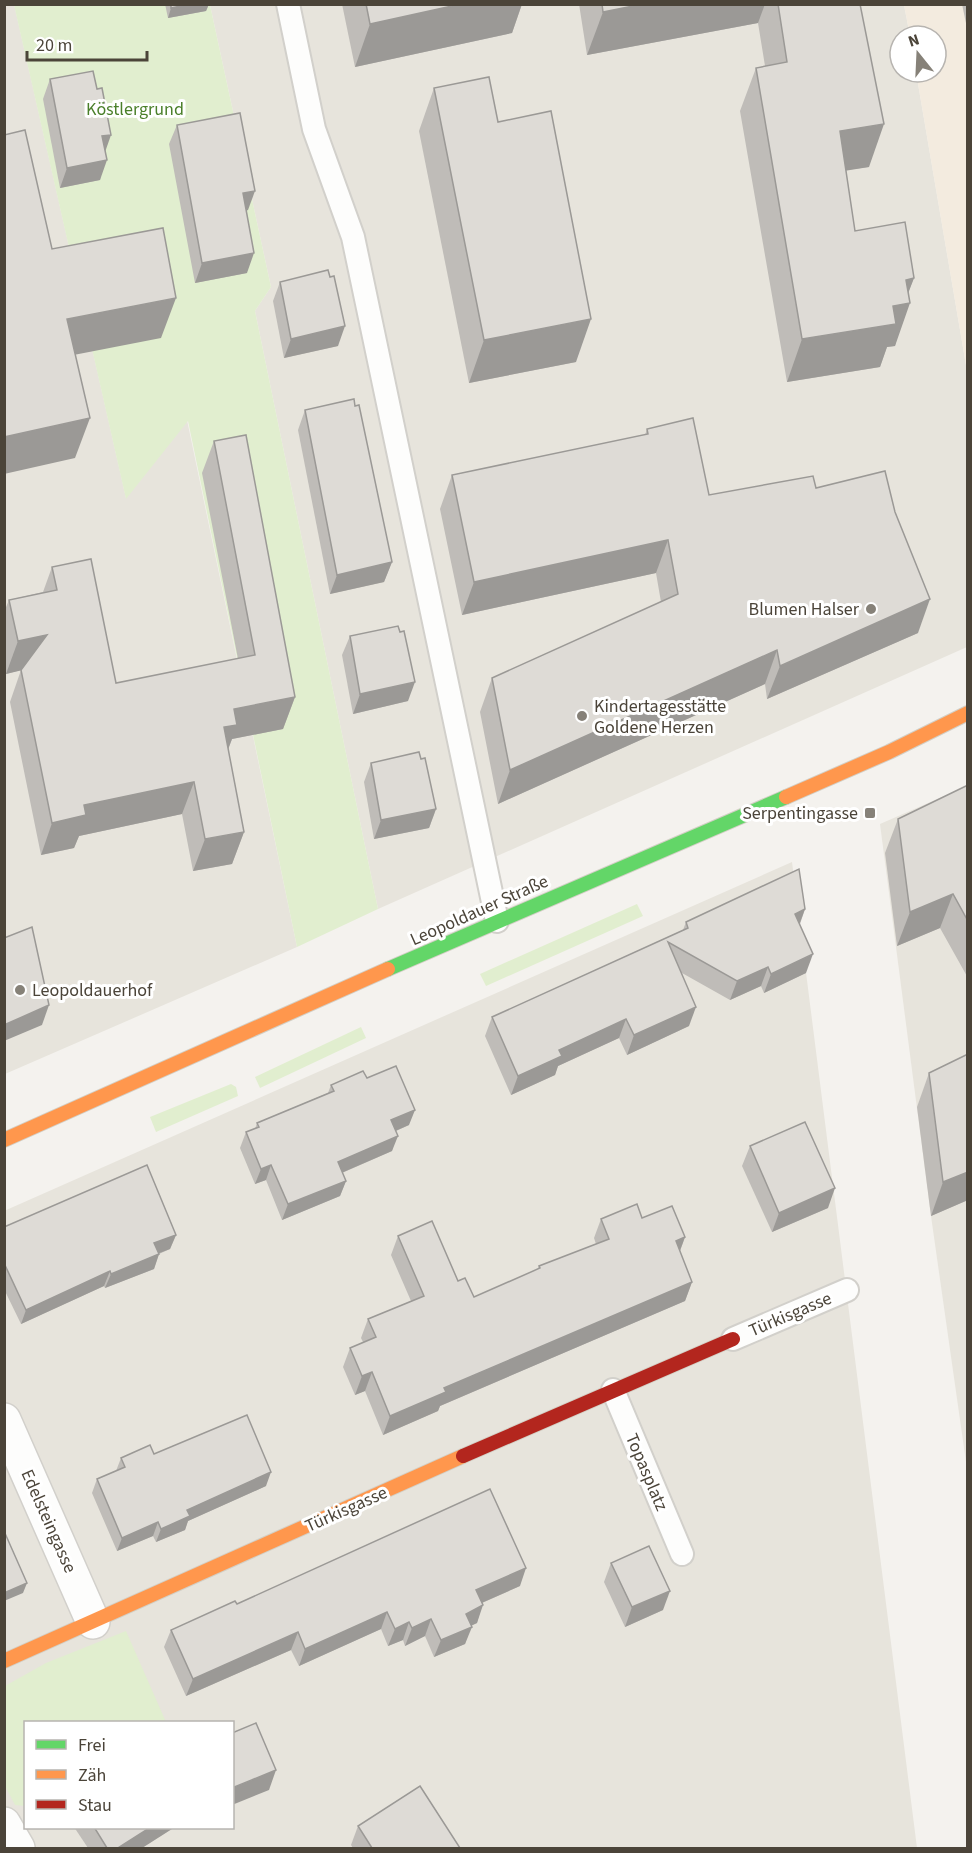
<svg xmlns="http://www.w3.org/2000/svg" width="972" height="1853" viewBox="0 0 972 1853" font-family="'Source Sans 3',sans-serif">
<rect width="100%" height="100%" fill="#f4f2ee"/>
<g fill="#e7e4dc" fill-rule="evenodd">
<polygon points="14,4 126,498 187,420 297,947 5,1074 4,5"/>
<polygon points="210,5 904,5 910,36 900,36 900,72 916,72 967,371 967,647 378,909 255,311 271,287"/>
<polygon points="967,786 967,1469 931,1216 880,824"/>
<path d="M792,862L917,1848H5L4,1211ZM26,1722H232V1828H26Z"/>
</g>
<polygon fill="#f3ebdf" points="904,5 967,5 967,371 916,72 936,72 936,36 910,36"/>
<g fill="#e1eecf">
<polygon points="14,5 210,5 271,287 255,311 378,909 297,947 188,421 126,499"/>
<polygon points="637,904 643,916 486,986 480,974"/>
<polygon points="361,1027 366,1038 260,1088 255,1077"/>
<polygon points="231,1084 236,1087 238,1096 156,1132 150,1117"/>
<polygon points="126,1631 166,1722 26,1722 25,1806 15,1805 5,1786 5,1686 46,1663"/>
</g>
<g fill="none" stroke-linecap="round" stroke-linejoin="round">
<g stroke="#d2d0cb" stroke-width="26">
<g id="lane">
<polyline points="288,4 314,129 353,237 497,921"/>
<polyline points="733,1339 847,1290"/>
<polyline points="613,1390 682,1554"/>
</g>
</g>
<g stroke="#d2d0cb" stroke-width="36">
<g id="street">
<polyline points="4,1420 93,1622"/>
<polyline points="4,1824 18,1848"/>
</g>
</g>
<g stroke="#d3cfc5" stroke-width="16">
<polyline id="fast" points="388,969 786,797"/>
</g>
<g stroke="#d3cfc5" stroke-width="16">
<g id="slow">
<polyline points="786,797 889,752 968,713"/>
<polyline points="4,1140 388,969"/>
<polyline points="4,1661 463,1456"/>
</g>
</g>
<g stroke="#d3cfc5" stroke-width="16">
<polyline id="jam" points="463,1456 733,1339"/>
</g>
<use href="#lane" stroke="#fdfdfc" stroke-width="22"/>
<use href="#street" stroke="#fdfdfc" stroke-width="33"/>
<use href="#fast" stroke="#63d668" stroke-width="14"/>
<use href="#slow" stroke="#ff974d" stroke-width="14"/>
<use href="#jam" stroke="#b3261e" stroke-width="14"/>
</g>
<g fill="#bfbcb8">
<polygon points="165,4 209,4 206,11 168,18"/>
<polygon points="342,4 522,4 512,33 355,67"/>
<polygon points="579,4 860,4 869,167 846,170 855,231 914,278 908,293 895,346 887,347 880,367 787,382 740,111 756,68 765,66 758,23 587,55"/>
<polygon points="962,4 968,4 968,33"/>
<polygon points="50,79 97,89 105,150 100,180 60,188 43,99"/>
<polygon points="434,88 498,122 576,362 469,383 419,131"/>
<polygon points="177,125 248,210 246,211 247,273 195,283 169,144"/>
<polygon points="280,282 338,346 284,358 273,301"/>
<polygon points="355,406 392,562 384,582 330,594 298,430 305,410"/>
<polygon points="647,429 709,495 816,488 918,633 767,699 765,684 498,804 480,712 492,678 661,602 656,573 462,615 440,509 452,475 645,435"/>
<polygon points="214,441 295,697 283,729 232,739 228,750 244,832 232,864 193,871 182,814 79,836 74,848 41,855 10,702 21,670 6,674 4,668 4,612 9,600 43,592 52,567 116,683 238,659 202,473"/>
<polygon points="350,636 408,701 353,714 342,655"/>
<polygon points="371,763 436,809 429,828 374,839 364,782"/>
<polygon points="968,785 968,978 940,928 897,946 885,853 898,819"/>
<polygon points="805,909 800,924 806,973 764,993 761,986 730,1000 682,973 689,1026 627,1055 619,1038 558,1066 555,1075 511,1095 485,1036 492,1017 683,930 686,922"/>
<polygon points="968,1054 968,1200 931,1216 917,1107 929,1073"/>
<polygon points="367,1078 409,1125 396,1131 392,1151 342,1173 346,1181 340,1196 282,1220 266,1180 255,1184 240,1148 246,1132 255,1129 257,1123 328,1093 331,1085"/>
<polygon points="750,1146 828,1208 772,1232 742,1166"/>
<polygon points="642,1218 685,1237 680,1251 692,1282 685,1301 440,1406 438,1411 383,1435 365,1391 355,1395 343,1367 350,1348 363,1342 361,1338 368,1319 411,1301 391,1255 398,1236 458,1281 474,1297 537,1270 539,1266 596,1244 594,1238 601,1219"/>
<polygon points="4,1227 176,1235 170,1249 159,1254 154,1269 105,1288 104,1286 21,1324 4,1289"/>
<polygon points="154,1454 266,1486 188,1521 185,1530 156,1542 153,1536 117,1551 92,1493 97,1479 116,1471 121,1458"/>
<polygon points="611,1563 663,1610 625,1627 604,1582"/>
<polygon points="520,1586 482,1603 477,1623 471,1626 465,1644 434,1657 425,1636 405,1646 403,1640 388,1646 381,1629 299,1666 291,1650 186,1696 164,1647 171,1630 237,1604"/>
<polygon points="358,1826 460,1848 353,1848 351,1845"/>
<polygon points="74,1827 175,1827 142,1848 88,1848"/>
</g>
<g fill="#9b9996">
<polygon points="190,4 209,4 206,11 168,18 171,8"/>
<polygon points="461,4 522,4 512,33 355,67 370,24"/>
<polygon points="643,4 765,4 758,23 587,55 603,12"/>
<polygon points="884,124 869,167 825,174 840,131"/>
<polygon points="111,135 104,155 102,136"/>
<polygon points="107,160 100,180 60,188 67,168"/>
<polygon points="255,191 248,210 236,213 243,193"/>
<polygon points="254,253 247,273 195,283 202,263"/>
<polygon points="914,278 904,304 910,303 895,346 887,347 880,367 787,382 802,339 906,280"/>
<polygon points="176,298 161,338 53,359 67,319"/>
<polygon points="591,319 576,362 469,383 484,340"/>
<polygon points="345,326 338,346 284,358 291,339"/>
<polygon points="90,418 75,458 4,474 4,437"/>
<polygon points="668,540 656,573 462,615 474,582"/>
<polygon points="392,562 384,582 330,594 337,575"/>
<polygon points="930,599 918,633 767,699 780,666"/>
<polygon points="47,635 35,667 6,674 18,641"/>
<polygon points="777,650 765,684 498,804 510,770"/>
<polygon points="415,682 408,701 353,714 360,694"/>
<polygon points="295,697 283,729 232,739 225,757 224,727 234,709"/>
<polygon points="194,782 182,814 79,836 74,848 41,855 52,823 84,805"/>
<polygon points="436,809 429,828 374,839 381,820"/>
<polygon points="244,832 232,864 193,871 205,839"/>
<polygon points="953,894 940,928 897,946 910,912"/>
<polygon points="805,909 798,928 795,914"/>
<polygon points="813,954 806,973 764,993 771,974"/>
<polygon points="768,967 761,986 730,1000 737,981"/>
<polygon points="49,1005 42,1025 4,1041 4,1025"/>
<polygon points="696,1007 689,1026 627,1055 634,1035"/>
<polygon points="626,1019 619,1038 558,1066 555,1075 511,1095 518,1076 559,1050"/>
<polygon points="415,1110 409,1125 386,1135 391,1120"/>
<polygon points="398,1136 392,1151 332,1177 338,1162"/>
<polygon points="271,1165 266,1180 255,1184 261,1169"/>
<polygon points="968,1172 968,1200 931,1216 943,1182"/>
<polygon points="346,1181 340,1196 282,1220 288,1204"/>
<polygon points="835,1188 828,1208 772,1232 779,1213"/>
<polygon points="176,1235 170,1249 149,1257 154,1243"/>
<polygon points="685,1237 678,1256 676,1241"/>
<polygon points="159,1254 154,1269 105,1288 111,1274"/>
<polygon points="110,1271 104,1286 21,1324 26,1310"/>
<polygon points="692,1282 685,1301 440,1406 438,1411 383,1435 390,1416 444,1388"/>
<polygon points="372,1372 365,1391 355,1395 362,1376"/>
<polygon points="271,1472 266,1486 188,1521 185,1530 156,1542 161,1529 187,1510"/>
<polygon points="158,1522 153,1536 117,1551 122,1538"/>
<polygon points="526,1568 520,1586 470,1608 476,1590"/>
<polygon points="27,1583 23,1593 4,1601 4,1593"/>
<polygon points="670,1591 663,1610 625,1627 632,1607"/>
<polygon points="483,1605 477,1623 459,1631 466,1614"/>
<polygon points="387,1612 381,1629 299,1666 305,1649"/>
<polygon points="431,1619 425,1636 405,1646 412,1628"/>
<polygon points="409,1622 403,1640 388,1646 395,1629"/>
<polygon points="472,1627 465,1644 434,1657 441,1640"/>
<polygon points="298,1632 291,1650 186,1696 193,1679"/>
<polygon points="276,1770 269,1790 232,1805 232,1788"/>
<polygon points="151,1827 175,1827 142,1848 118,1848"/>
</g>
<g fill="#dedbd6" stroke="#9b9996" stroke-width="1.5">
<polygon points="171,4 190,4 171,8"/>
<polygon points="366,4 461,4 370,24"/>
<polygon points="602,4 643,4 603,12"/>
<polygon points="778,4 860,4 884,124 840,131 855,231 905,222 914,278 906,280 910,303 893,306 896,324 802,339 756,68 787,62"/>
<polygon points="93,71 97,89 102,88 111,135 102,136 107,160 67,168 50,79"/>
<polygon points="489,77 498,122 551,111 591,319 484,340 434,88"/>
<polygon points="240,113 255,191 243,193 254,253 202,263 177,125"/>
<polygon points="25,130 52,249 163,228 176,298 67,319 90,418 4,437 4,135"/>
<polygon points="328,270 330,277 334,276 345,326 291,339 280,282"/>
<polygon points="354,399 355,406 359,405 392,562 337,575 305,410"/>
<polygon points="693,418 709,495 813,476 816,488 885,471 895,512 930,599 780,666 777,650 510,770 492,678 678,594 668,540 474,582 452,475 648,434 647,429"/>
<polygon points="246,435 295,697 234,709 237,725 224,727 244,832 205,839 194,782 84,805 86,815 52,823 21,670 47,635 18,641 9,600 57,590 52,567 91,559 116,683 255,655 214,441"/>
<polygon points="398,626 400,632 404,631 415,682 360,694 350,636"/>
<polygon points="419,752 421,759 425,758 436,809 381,820 371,763"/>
<polygon points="968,785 968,921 953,894 910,912 898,819"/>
<polygon points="799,869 805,909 795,914 813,954 771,974 768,967 737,981 668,942 696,1007 634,1035 626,1019 559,1050 562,1056 518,1076 492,1017 688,928 686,922"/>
<polygon points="32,927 49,1005 4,1025 4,938"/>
<polygon points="968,1054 968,1172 943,1182 929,1073"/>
<polygon points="396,1066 415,1110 391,1120 398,1136 338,1162 346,1181 288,1204 271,1165 261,1169 246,1132 259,1127 257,1123 334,1091 331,1085 363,1071 367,1078"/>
<polygon points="805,1122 835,1188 779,1213 750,1146"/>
<polygon points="147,1165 176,1235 154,1243 159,1254 111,1274 110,1271 26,1310 4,1263 4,1227"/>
<polygon points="637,1204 642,1218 672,1206 685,1237 676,1241 692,1282 444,1388 446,1392 390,1416 372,1372 362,1376 350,1348 376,1337 368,1319 424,1296 398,1236 432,1221 458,1281 465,1278 474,1297 540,1268 539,1266 609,1239 601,1219"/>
<polygon points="247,1415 271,1472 187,1510 190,1516 161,1529 158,1522 122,1538 97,1479 125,1467 121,1458 150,1445 154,1454"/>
<polygon points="490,1489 526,1568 476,1590 483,1605 466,1614 472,1627 441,1640 431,1619 412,1628 409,1622 395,1629 387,1612 305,1649 298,1632 193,1679 171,1630 235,1601 237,1604"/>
<polygon points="4,1531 27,1583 4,1593"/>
<polygon points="649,1546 670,1591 632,1607 611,1563"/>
<polygon points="256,1723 276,1770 232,1788 232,1733"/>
<polygon points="420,1786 460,1848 372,1848 358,1826"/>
<polygon points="94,1827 151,1827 118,1848 107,1848"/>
</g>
<g fill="#868178" stroke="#fff" stroke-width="2">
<circle cx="871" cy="609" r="6"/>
<circle cx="582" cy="716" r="6"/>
<rect x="864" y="807" width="12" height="12" rx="3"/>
<circle cx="20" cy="990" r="6"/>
</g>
<g text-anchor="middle" stroke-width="6" stroke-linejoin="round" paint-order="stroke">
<g font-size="18" fill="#4a7f2a" stroke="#fff">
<text x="135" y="115">Köstlergrund</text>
</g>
<g font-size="18" fill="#4b4439" stroke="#fff" text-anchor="end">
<text x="859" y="615">Blumen Halser</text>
<text x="594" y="712" text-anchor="start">Kindertagesstätte<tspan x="594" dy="21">Goldene Herzen</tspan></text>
<text x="858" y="819">Serpentingasse</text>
<text x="32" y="996" text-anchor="start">Leopoldauerhof</text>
</g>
<g font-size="18" fill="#4b4439" stroke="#fff">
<text transform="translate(479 910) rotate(-24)" y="6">Leopoldauer Straße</text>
<text transform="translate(790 1314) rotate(-23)" y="6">Türkisgasse</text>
<text transform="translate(647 1472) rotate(67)" y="6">Topasplatz</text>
<text transform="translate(346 1509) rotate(-24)" y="6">Türkisgasse</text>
<text transform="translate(49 1521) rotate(66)" y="6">Edelsteingasse</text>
</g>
</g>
<rect width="972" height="1853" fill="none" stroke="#4b4439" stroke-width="12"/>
<rect x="24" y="1721" width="210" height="108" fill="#ffffff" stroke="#b7b4b0" stroke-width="1.5"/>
<rect x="36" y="1740" width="30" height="9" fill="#63d668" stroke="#b7b4b0" stroke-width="1.5"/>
<text x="78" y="1751" font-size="18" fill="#4b4439">Frei</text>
<rect x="36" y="1770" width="30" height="9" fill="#ff974d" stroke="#b7b4b0" stroke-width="1.5"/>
<text x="78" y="1781" font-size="18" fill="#4b4439">Zäh</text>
<rect x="36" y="1800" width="30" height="9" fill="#b3261e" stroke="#b7b4b0" stroke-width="1.5"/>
<text x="78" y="1811" font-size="18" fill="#4b4439">Stau</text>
<g transform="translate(918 54) rotate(342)"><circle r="28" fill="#ffffff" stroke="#b7b4b0" stroke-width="1.5"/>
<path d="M0-4.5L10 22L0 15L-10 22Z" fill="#868178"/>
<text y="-9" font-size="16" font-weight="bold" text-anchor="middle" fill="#4b4439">N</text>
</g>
<path d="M27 51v9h120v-9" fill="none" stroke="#4b4439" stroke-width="3"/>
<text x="36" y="51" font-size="18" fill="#4b4439" stroke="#ffffff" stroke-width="4.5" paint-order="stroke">20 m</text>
</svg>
